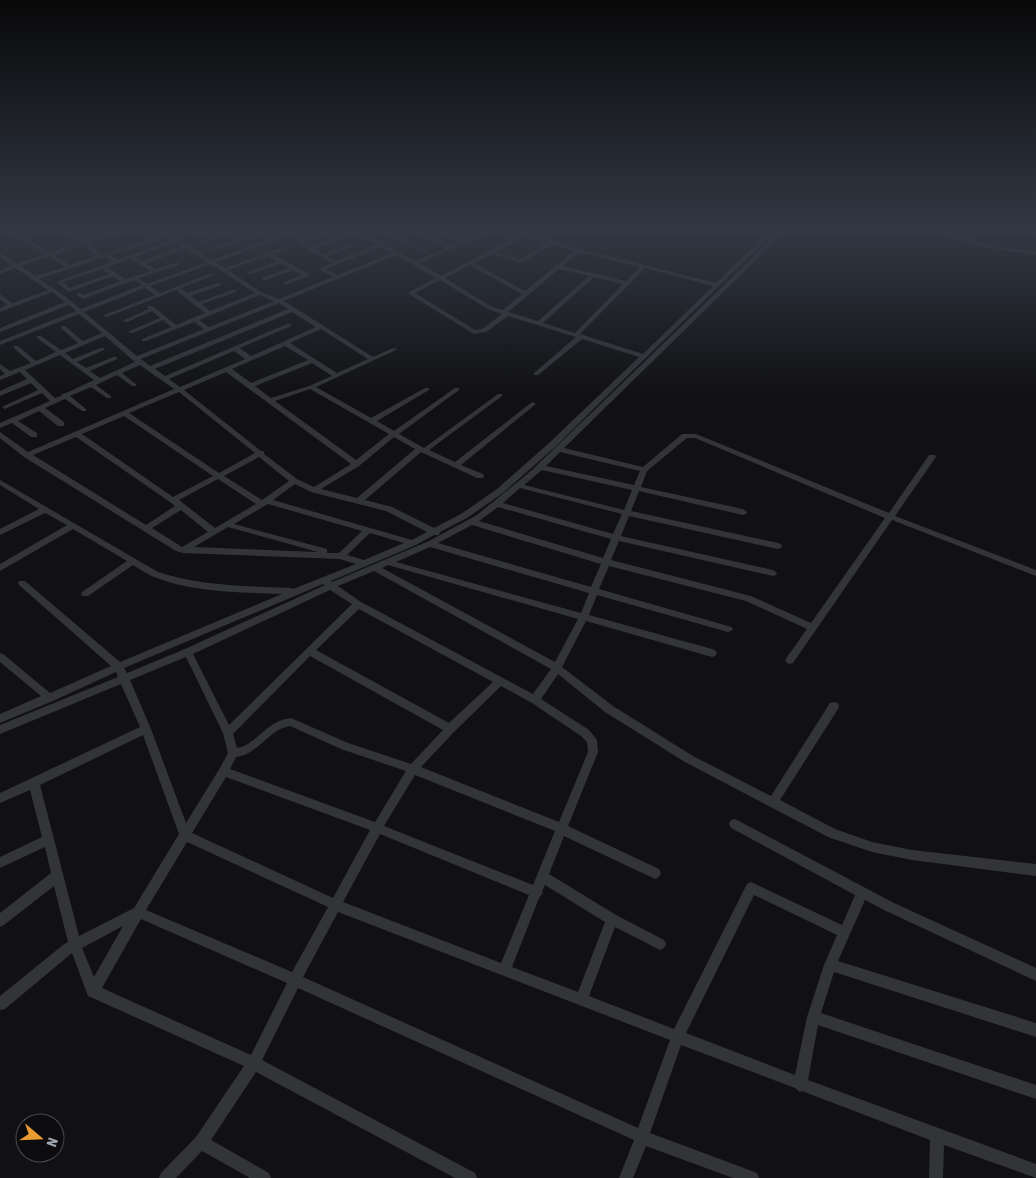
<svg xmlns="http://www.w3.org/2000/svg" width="1036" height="1178" viewBox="0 0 1036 1178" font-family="'Asap Condensed',sans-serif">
<rect width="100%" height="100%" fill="#111113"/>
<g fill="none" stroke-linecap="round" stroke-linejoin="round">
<g fill="#323437" fill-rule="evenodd">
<path d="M7,230H13L50,252L81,242L65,230H70L84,239L119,230H126V231L87,241L101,255L163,234L158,230H163L168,233L178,230H184L172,235L212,260L296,230H302V231L216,262L225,268L283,247H287V249L273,254L309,274V276L288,284H284V282L302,275L293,270L266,280H262V278L289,268L281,263L252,274H248V272L277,261L268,256L228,270L261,292L279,299L333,277L319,269L332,263L295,242L324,232L322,230H327L331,232L302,242L311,247L350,231L349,230H356L416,261L429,255L380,230H385L433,254L446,248L410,230H416L451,246L460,242L437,230H443L465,240L488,230H494L420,263L441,276L521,234L510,230H517L580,249L716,283L771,230H776L554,448L503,493L467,518L440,532L439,535H434L416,545L331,581L332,582L429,541L477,515L532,470L746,264L779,230H784L750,266L564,448L643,467L682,434H696L889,513L929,455H935L936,457L895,516L1036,570V576L892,520L793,663L790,664L787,663L785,660L807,629L746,601L609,566L599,589L728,626L731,627L733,629L731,631L728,632L597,595L589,615L712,649L715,650L717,653L715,656L712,657L586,621L562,667L613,706L693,756L771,796L830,703L834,702L838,703L839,706L838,709L780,800L835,829L872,842L912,850L1036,864V876L912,860L872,852L828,837L685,762L605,712L558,674L541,699L589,730L597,740L598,752L568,826L659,869L661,873L659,877L655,879L564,836L549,874L616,915L664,940L666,944L664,948L660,950L615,927L589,996L674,1029L747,884L751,882L755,884L842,925L855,895L731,828L729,824L731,820L735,819L894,903L1036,968V981L886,911L865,900L838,961L1036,1023V1037L834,972L821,1013L1036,1085V1099L818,1025L808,1080L1036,1164V1178L944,1145L943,1178H929L930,1140L802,1091L800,1092L795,1088L681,1045L650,1133L752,1171L757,1173L759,1178H733L646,1146L633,1178H619L634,1140L298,988L262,1060L475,1173L477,1178H455L256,1072L211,1140L269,1173L271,1178H250L202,1151L176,1178H159L161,1173L196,1137L244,1066L88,996L72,953L5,1009L0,1010V996L63,945L68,942L54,886L4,925L0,927V913L51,873L45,847L0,868V857L42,837L30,790L0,803V793L140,727L121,684L0,734V725L118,677L116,672L53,701L0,723V714L41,696L0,662V653L3,654L50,693L111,666L19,585L18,583L19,581H25L120,662L282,594C239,592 194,593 154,577C147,574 140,569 133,565L88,596H82L81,594L82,592L127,561L73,529L0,571V564L67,525L45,513L0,535V529L39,509L0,485V480L158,572C201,586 245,586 290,588L293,589L356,564L340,559L183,553L176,551L24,457L0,438V432L28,452L174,389L140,365L122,373L136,384V386H132L117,375L96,385L111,396V398H107L91,387L70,396L86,409V411H82L65,399L45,408L64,422V426H58L39,411L18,421L37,433V437H31L12,423L0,428V423L50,401L42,393L7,408L5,409L2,407L38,390L31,383L0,396V391L27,379L20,372L0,380V376L5,374L0,369V364L10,371L31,363L14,348V346H18L36,361L56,352L37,338V336H41L61,350L78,343L61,328V326H65L83,341L102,333L79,314L0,345V341L76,311L69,305L0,332V328L65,302L52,292L0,312V308L7,305L0,299V294L12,303L48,290L16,268L0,274V270L12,266L0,257V253L17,264L45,254ZM354,233L376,245L336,261L327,256L352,247V245H348L323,254L315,249ZM526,236L548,243L520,259L496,252ZM167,237L172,240L117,260L110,255ZM176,242L182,246L142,261L135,257ZM83,244L96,256L70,265L54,255ZM553,244L574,251L525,291L474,263L492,254L521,263ZM381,247L392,253L338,275L326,269ZM186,248L207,262L147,284L139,278L179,265V263L177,262L156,269L146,264ZM579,252L640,267L626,281L562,266ZM396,255L436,278L409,292V294L474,334L486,332L508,316L576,337L534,373V375H538L582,339L639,357L548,444L497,489L461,514L434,528L392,507L365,500L421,452L477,478H483L484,476L483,474L461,465L536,404L533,402L531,403L455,462L429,450L502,396V394H498L424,448L399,434L459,390V388H455L394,431L377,421L429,390V388H425L371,418L316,387L398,349L393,348L373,357L284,301ZM49,256L65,267L36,276L21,266ZM105,257L112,262L56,282L69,292L113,276L120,281L84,295L81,293H77V295L83,299L134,280L142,285L81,309L62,294L39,279ZM130,259L138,263V265H141L151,271L125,279L107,267ZM211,264L255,293L210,311L202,304L236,292V290H232L199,302L191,296L221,285V283H217L188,293L180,288L213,276V274H209L160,293L150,286ZM470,265L522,294L503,310L492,307L445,278ZM645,268L713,286L643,354L580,334ZM102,269L109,274L70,288L63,282ZM559,269L589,276L538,321L508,312ZM594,277L623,284L575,333L543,323ZM440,280L488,309L502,314L482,329L475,330L415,293ZM145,288L155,295L102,316L107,317L176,290L205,313L176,325L155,308L152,306H148L147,307L149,309L122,321L127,322L152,311L160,318L129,331V333H133L163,320L171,327L142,339V341H146L194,322L204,329L137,356L84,312ZM259,295L274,301L209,327L199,320ZM279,303L288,309L150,366L141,359ZM292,312L316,327L251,356L240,348L291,326V324H287L165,376L155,369ZM321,329L368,359L337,373L290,343ZM105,336L135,362L100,378L90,371L117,359V357H113L86,368L77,362L104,350V348H100L73,359L65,353ZM285,346L308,360L251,383L232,369ZM234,351L245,359L180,387L169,379ZM60,355L94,380L66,393L62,394L61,396L55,398L25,370ZM312,363L332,376L309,386L271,398L255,386ZM226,372L351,464L314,487L297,479L264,454V451H261L184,390ZM310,389L389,434L356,460L275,401ZM179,392L255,453L219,473L129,413ZM124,416L213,476L173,497L82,434ZM76,437L170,502L175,506L146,525L33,455ZM394,437L415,449L357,498L321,489L359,466ZM687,438H695L885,518L811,623L751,596L611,560L619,541L773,576L776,575L777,573L773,570L621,536L629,516L778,549L781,548L782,546L781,544L778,543L631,511L639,491L743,515L746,514L747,512L743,509L641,487L647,471ZM560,452L640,471L634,485L546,466ZM259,457L289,481L262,500L224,476ZM542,470L632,490L624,510L524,485ZM218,479L256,504L215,528L179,500ZM295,484L311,492L386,511L427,532L412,540L273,500ZM520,488L622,514L613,534L503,503ZM268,504L362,531L339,553H327V549L234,524ZM498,507L611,539L603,558L479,521ZM181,510L208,532L182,547L152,528ZM472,525L601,564L591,587L438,543ZM228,527L318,552L194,547ZM370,533L404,543L364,560L347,555ZM430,547L589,593L581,613L396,562ZM388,565L578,619L555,662L382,568ZM374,571L551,669L533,694L361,602L338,586ZM323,584L325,585L185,649L127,673L124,668ZM330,590L352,604L229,725L193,654ZM359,609L493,682L449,723L316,650ZM310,656L443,730L411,764L348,743L291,718C265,721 258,744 237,748L233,734ZM186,657L223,733L228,753L220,768L186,823L151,729L130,680ZM501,686L532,703L581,736L587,742L588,752L559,822L421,767L454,732ZM290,726L341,749L406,771L375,822L230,769L236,757C259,754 269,729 290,726ZM143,735L179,834L134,908L79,936L40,785ZM415,775L555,831L533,885L384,826ZM226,777L370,830L333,898L192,833ZM380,834L529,895L501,963L343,902ZM187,842L328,907L292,972L146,910ZM545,885L605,922L578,992L512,967L539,898L543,893L542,891ZM754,895L837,935L824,965L807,1017L795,1075L686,1033ZM338,912L670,1040L638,1128L303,977ZM141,919L287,983L251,1055L102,988ZM123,926L94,977L82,948Z"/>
<polygon points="205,230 213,230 199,235 196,233"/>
<polygon points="233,230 238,231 204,243 199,242"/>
<polygon points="267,230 274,230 214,250 209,249"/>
<polygon points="937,230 944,230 984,245 1036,251 1036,255 981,247"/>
</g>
</g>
<linearGradient id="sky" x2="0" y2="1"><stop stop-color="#09090a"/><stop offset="0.58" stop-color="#323844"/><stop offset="1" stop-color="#323844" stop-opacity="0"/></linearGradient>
<rect width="1036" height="395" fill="url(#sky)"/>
<g transform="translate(40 1138) rotate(109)"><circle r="24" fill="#0c0c0e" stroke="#484b50"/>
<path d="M0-4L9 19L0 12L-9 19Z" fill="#ea9b32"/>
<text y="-8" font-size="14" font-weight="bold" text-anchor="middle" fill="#a3a9b3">N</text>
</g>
</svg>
